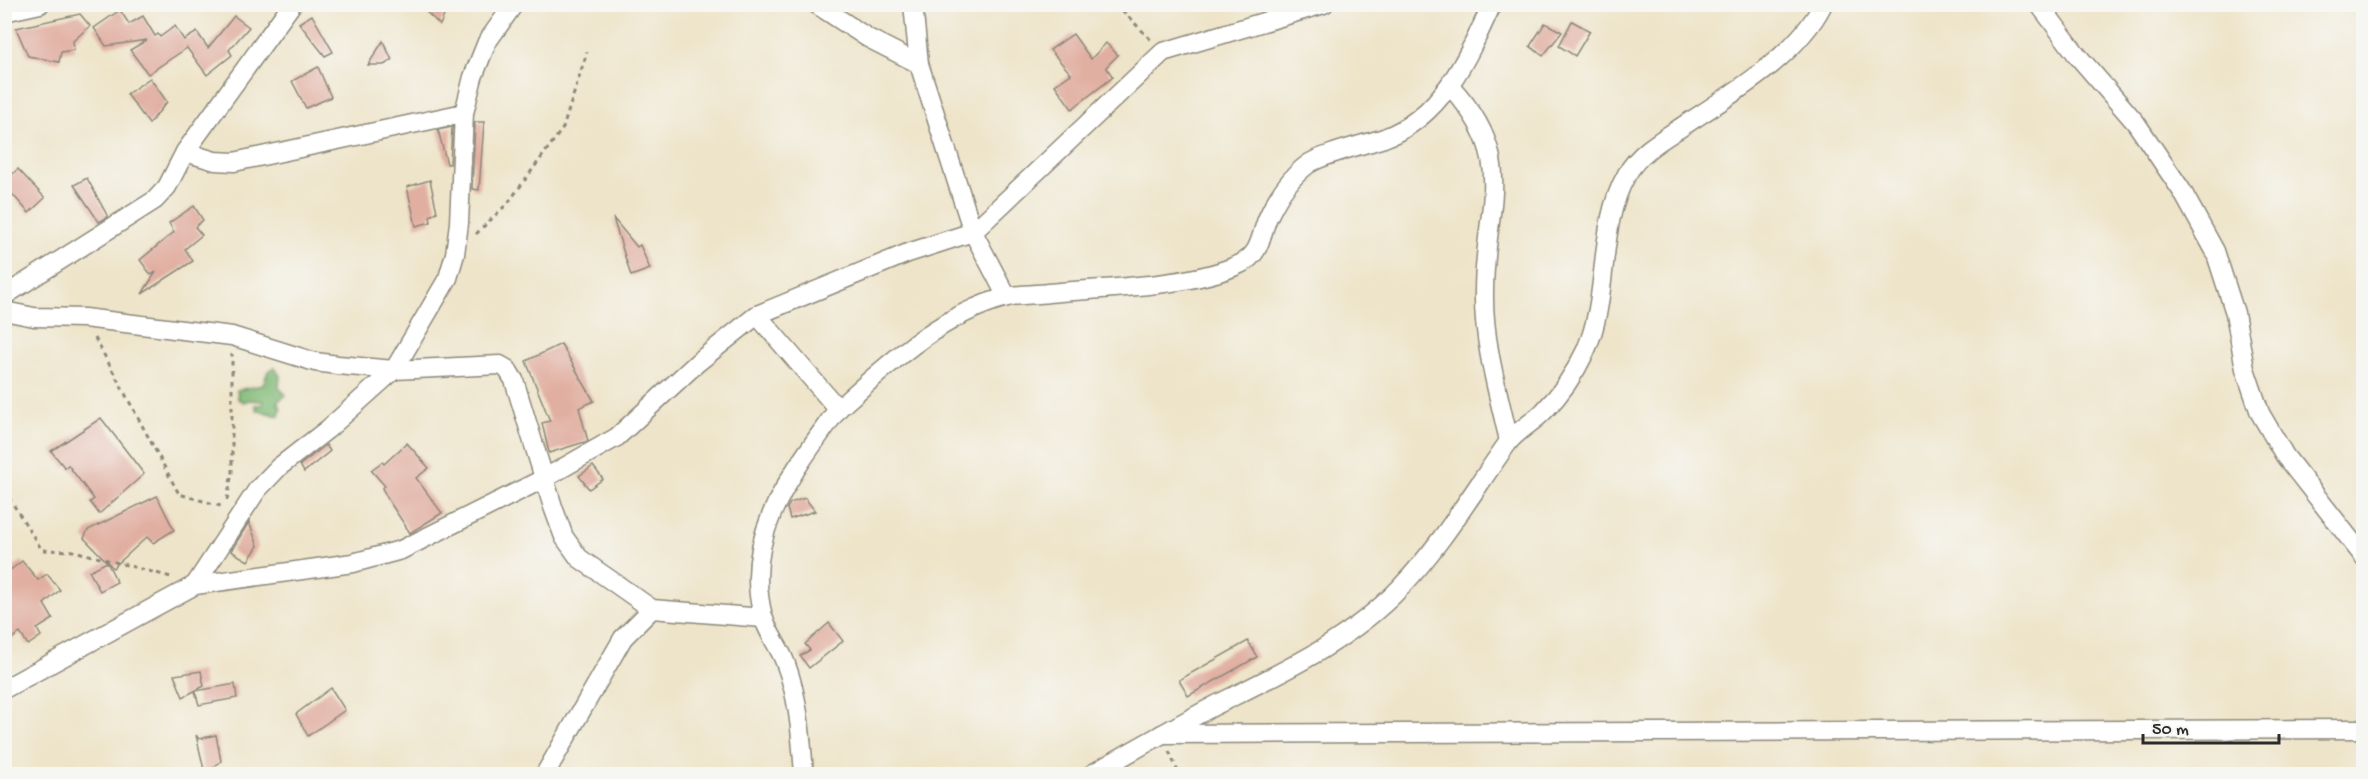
<svg xmlns="http://www.w3.org/2000/svg" width="2368" height="779" viewBox="0 0 2368 779" font-family="'Gochi Hand',sans-serif">
<rect width="100%" height="100%" fill="#f6f6f2"/>
<filter id="ink" filterUnits="userSpaceOnUse"><feTurbulence type="fractalNoise" baseFrequency=".0167" numOctaves="2"/><feDisplacementMap in="SourceGraphic" scale="12" xChannelSelector="R" yChannelSelector="G"/><feConvolveMatrix kernelMatrix="1 2 1 2 8 2 1 2 1" color-interpolation-filters="sRGB"/></filter>
<filter id="wash" filterUnits="userSpaceOnUse"><feTurbulence type="fractalNoise" baseFrequency=".008" numOctaves="4" result="noise"/><feDisplacementMap in="SourceGraphic" scale="24" xChannelSelector="R" yChannelSelector="G"/><feGaussianBlur stdDeviation="1.35" result="paint"/><feColorMatrix in="noise" values="0 0 0 0 0 0 0 0 0 0 0 0 0 0 0 0 0 1.4 0 .05"/><feComposite in="paint" operator="in"/></filter>
<g filter="url(#wash)">
<rect width="100%" height="100%" fill="#eee4c9"/>
<polygon fill="#82bb78" stroke="#567352" stroke-width="1.5" points="274,367 280,376 279,388 286,395 277,402 281,408 279,416 257,410 255,405 262,405 263,401 249,400 244,402 238,399 237,390 263,385 268,371"/>
<g id="blocks">
<g fill="#e1afa1">
<polygon points="418,4 449,4 440,25"/>
<polygon points="120,10 129,24 143,16 155,36 158,34 160,37 175,26 184,40 197,32 208,48 234,16 249,27 229,50 232,55 207,75 187,48 148,74 130,50 147,40 106,46 94,28"/>
<polygon points="80,14 90,26 73,41 74,50 61,52 59,62 28,56 16,28"/>
<polygon points="312,15 333,52 325,56 299,23"/>
<polygon points="1572,21 1590,31 1575,56 1559,46"/>
<polygon points="1545,23 1562,32 1543,56 1530,46"/>
<polygon points="1073,34 1091,59 1106,43 1118,55 1106,67 1113,77 1072,109 1055,85 1071,74 1050,50"/>
<polygon points="383,41 392,60 384,65 368,65"/>
<polygon points="318,67 331,97 306,108 292,81"/>
<polygon points="150,78 167,102 149,124 127,94"/>
<polygon points="475,122 484,122 479,190 472,189"/>
<polygon points="452,127 450,164 447,164 438,130"/>
<polygon points="18,169 45,198 29,213 4,185 4,182"/>
<polygon points="87,178 108,217 99,222 74,185"/>
<polygon points="430,180 437,212 430,216 431,222 416,226 407,187"/>
<polygon points="194,206 203,220 195,227 202,235 185,249 193,261 142,294 156,272 151,275 140,260 174,232 169,223"/>
<polygon points="613,218 637,247 640,245 650,269 631,276"/>
<polygon points="561,344 594,401 579,408 588,441 549,453 542,423 550,421 526,361"/>
<polygon points="101,418 144,474 99,514 90,502 94,499 68,465 65,468 51,451"/>
<polygon points="407,443 429,468 416,478 442,513 410,533 389,501 382,488 385,486 371,470 382,462 384,464"/>
<polygon points="326,445 330,451 304,472 300,465"/>
<polygon points="593,466 603,479 589,489 579,476"/>
<polygon points="157,496 174,530 153,543 147,537 113,568 84,538 88,530"/>
<polygon points="805,498 815,511 790,519 787,508 790,503"/>
<polygon points="249,522 258,546 248,561 231,551"/>
<polygon points="22,561 38,580 47,574 60,590 44,604 53,619 37,629 41,636 28,645 20,633 4,644 4,575"/>
<polygon points="107,562 117,582 100,591 89,571"/>
<polygon points="829,623 843,641 809,668 800,656 810,650 805,644"/>
<polygon points="1248,641 1257,657 1188,696 1179,680"/>
<polygon points="201,671 204,686 183,697 174,675"/>
<polygon points="235,684 237,698 199,705 195,691"/>
<polygon points="331,688 345,710 308,736 296,714"/>
<polygon points="196,735 199,739 216,735 221,761 205,774"/>
</g>
</g>
</g>
<g filter="url(#ink)">
<use href="#blocks" fill-opacity="0" stroke="#8c887a" stroke-width="1.5"/>
<g fill="none" stroke-linecap="round" stroke-linejoin="round">
<g stroke="#8c887a" stroke-width="21">
<g id="minor">
<polyline points="816,4 868,38 919,64"/>
<polyline points="913,4 919,64 973,232 1007,297"/>
<polyline points="2039,4 2077,55 2136,123 2182,191 2215,251 2235,313 2245,369 2260,413 2285,456 2364,557"/>
<polyline points="4,12 40,4"/>
<path d="M1450,86C1520,161 1484,205 1484,292C1483,342 1498,392 1509,441"/>
<polyline points="185,152 215,161 234,162 464,113"/>
<polyline points="4,296 155,200 167,187 185,152 292,4"/>
<polyline points="4,311 34,317 84,318 232,336 315,362 338,365 394,370 500,365 507,369 514,380 553,507 564,537 579,558 652,609 763,618"/>
<path d="M757,315L838,409C794,471 741,534 763,616C767,632 779,646 785,662C799,698 801,736 804,774"/>
<path d="M838,409C887,365 941,314 1007,297C1020,294 1035,295 1048,293C1103,288 1192,287 1240,264C1262,254 1260,234 1269,215C1278,196 1290,178 1307,165C1320,155 1366,144 1384,138C1442,117 1468,57 1492,4"/>
<polyline points="195,585 257,490 279,467 328,429 394,370 448,278 455,254 459,223 464,113 473,77 487,42 514,4"/>
<polyline points="4,689 195,585 353,563 401,550 545,478 617,437 697,363 757,315 908,253 973,232 1163,52 1324,4"/>
<polyline points="1162,734 2364,729"/>
<polyline points="545,774 623,638 652,609"/>
<path d="M1092,774C1132,751 1172,728 1214,706C1280,673 1349,642 1401,587C1442,544 1472,493 1507,444C1516,431 1533,423 1544,411C1561,394 1575,373 1585,352C1611,296 1596,228 1627,174C1640,151 1665,138 1686,124C1732,94 1798,55 1823,4"/>
</g>
</g>
<g stroke="#8c887a" stroke-width="3" stroke-dasharray="4.5 4.5" stroke-linecap="butt">
<polyline points="1116,4 1151,40"/>
<polyline points="476,234 508,203 563,128 587,52"/>
<polyline points="95,338 179,494 224,507"/>
<polyline points="4,490 42,550 74,551 171,577"/>
<polyline points="227,500 232,472 232,354"/>
<polyline points="1169,751 1179,774"/>
</g>
<use href="#minor" stroke="#fff" stroke-width="18"/>
</g>
</g>
<rect width="2368" height="779" fill="none" stroke="#f6f6f2" stroke-width="24"/>
<path d="M2143 734v9h136v-9" fill="none" stroke="#2b2b2b" stroke-width="3"/>
<text x="2152" y="734" font-size="18" fill="#2b2b2b" stroke="#f6f6f2" stroke-width="4.5" paint-order="stroke">50 m</text>
</svg>
